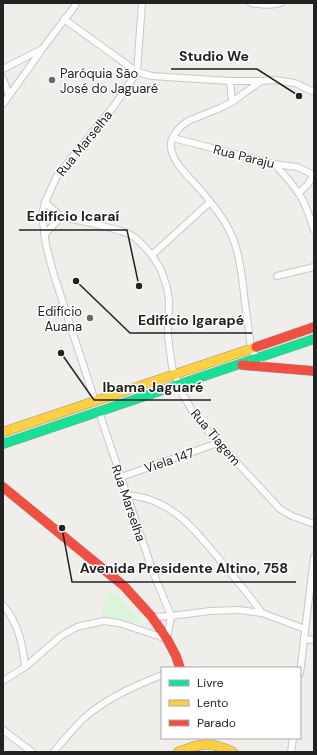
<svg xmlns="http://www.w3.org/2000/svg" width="317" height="755" viewBox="0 0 317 755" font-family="'DM Sans',sans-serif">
<rect width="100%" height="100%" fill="#f0eeeb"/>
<polygon fill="#ddeccb" points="88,408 89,411 3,440 3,437"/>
<polygon fill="#daf5da" points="109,590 123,601 142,621 139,624 109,618 101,618 104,602"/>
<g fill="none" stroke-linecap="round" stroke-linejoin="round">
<g stroke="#c9c8c7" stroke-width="8">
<g id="street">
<path d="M251,3C261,5 271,6 281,3"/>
<polyline points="64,19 137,72 152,76 230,81 261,81 275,80 295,83 314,92"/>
<polyline points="3,69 42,49 75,6 76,3"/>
<polyline points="3,79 9,95"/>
<polyline points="230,81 232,102"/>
<polyline points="3,104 41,51"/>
<polyline points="173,138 274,164 297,167 314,175"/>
<path d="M274,164C283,173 292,183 299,194C306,204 310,217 314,230"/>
<polyline points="299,193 308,184 314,175"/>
<polyline points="45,202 61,217 92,223 121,231 131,235 139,241 152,255 161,270 167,287 169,301 168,336 172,367 183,395 193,412 204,427 280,509 292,516 314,524"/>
<polyline points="44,235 61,217"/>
<polyline points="152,255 210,202"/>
<polyline points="277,276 314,267"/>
<path d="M260,361C257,357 253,353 251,348C250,344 249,330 248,324C246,311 244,298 243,285C240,263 238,246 227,226C221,215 212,204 204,194C194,181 173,165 171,148C169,137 180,126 188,121L220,108L232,102L261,81"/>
<polyline points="95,401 53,272 46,245 42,215 45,202 57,176 114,106 137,72 142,3"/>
<polyline points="99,412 153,572 171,616"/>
<polyline points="121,477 218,443"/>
<path d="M127,495C134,496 142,497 148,499C180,509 200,536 220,560C235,578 249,595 262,613"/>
<path d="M3,605C18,623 23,644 25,667"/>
<polyline points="152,617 171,616 210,611 238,610 262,613 305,629"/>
<polyline points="304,639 314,640"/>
<polyline points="300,673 314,557"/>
<polyline points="3,681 25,667 61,636 77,627 90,624 104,621 119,623 167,639 171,616"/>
<polyline points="3,730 32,752"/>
<path d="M54,752L56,749C65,739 74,728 83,719C105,699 134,686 162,675"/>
<polyline points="291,752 293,738"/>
</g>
</g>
<g stroke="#999a82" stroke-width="10">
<polyline id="fast" points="3,444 314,339"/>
</g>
<g stroke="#999a82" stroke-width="10">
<g id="slow">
<polyline points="3,432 256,347"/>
<path d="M178,752C201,743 210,741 233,752"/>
</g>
</g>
<g stroke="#999a82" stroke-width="10">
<g id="jam">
<polyline points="256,347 314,327"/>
<polyline points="242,365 314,371"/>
<polyline points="3,487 124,586 152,617 167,639 176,656 180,668"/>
</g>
</g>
<use href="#street" stroke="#fdfcfc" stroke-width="6"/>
<use href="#fast" stroke="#16e098" stroke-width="9"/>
<use href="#slow" stroke="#ffcf43" stroke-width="9"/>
<use href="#jam" stroke="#f24e42" stroke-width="9"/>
</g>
<g fill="#6a6968" stroke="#fff" stroke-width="1.5">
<circle cx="52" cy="80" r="4"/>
<circle cx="90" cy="318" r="4"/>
</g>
<g text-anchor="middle" stroke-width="3" stroke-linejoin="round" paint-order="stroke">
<g font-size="13" fill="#222" stroke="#fff" text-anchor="start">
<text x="60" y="78">Paróquia São<tspan x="60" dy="15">José do Jaguaré</tspan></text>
<text x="82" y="316" text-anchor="end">Edifício<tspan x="82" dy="15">Auana</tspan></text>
</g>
<g font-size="13" fill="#222" stroke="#fff">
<text transform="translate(84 143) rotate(-51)" y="5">Rua Marselha</text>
<text transform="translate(244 156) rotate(14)" y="5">Rua Paraju</text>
<text transform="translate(216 437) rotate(50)" y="5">Rua Tiagem</text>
<text transform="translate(169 460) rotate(-19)" y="5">Viela 147</text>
<text transform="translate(129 503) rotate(71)" y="5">Rua Marselha</text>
</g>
</g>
<path fill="none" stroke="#222" stroke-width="1.5" d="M299 96L257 69H171M139 286L127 230H19M76 281L130 333H252M61 353L94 400H211M62 528L72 582H296"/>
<g fill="#222" stroke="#fff" stroke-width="1.5">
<circle cx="299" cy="96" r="4"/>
<circle cx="139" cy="286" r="4"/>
<circle cx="76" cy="281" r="4"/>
<circle cx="61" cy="353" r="4"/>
<circle cx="62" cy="528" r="4"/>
</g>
<g font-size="14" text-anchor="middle" font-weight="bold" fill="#222" stroke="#fff" stroke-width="3" stroke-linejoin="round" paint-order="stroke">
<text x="214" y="61">Studio We</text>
<text x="73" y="221">Edifício Icaraí</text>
<text x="191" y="325">Edifício Igarapé</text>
<text x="153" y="392">Ibama Jaguaré</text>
<text x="184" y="573">Avenida Presidente Altino, 758</text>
</g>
<rect width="317" height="755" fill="none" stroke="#222222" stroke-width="8"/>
<rect x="161" y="667" width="140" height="72" fill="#ffffff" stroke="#a7a7a7"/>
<rect x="169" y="680" width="20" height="6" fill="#16e098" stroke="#a7a7a7"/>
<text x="197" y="687" font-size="12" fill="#222222">Livre</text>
<rect x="169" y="700" width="20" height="6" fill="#ffcf43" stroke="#a7a7a7"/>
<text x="197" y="707" font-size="12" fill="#222222">Lento</text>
<rect x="169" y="720" width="20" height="6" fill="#f24e42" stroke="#a7a7a7"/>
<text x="197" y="727" font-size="12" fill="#222222">Parado</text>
</svg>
